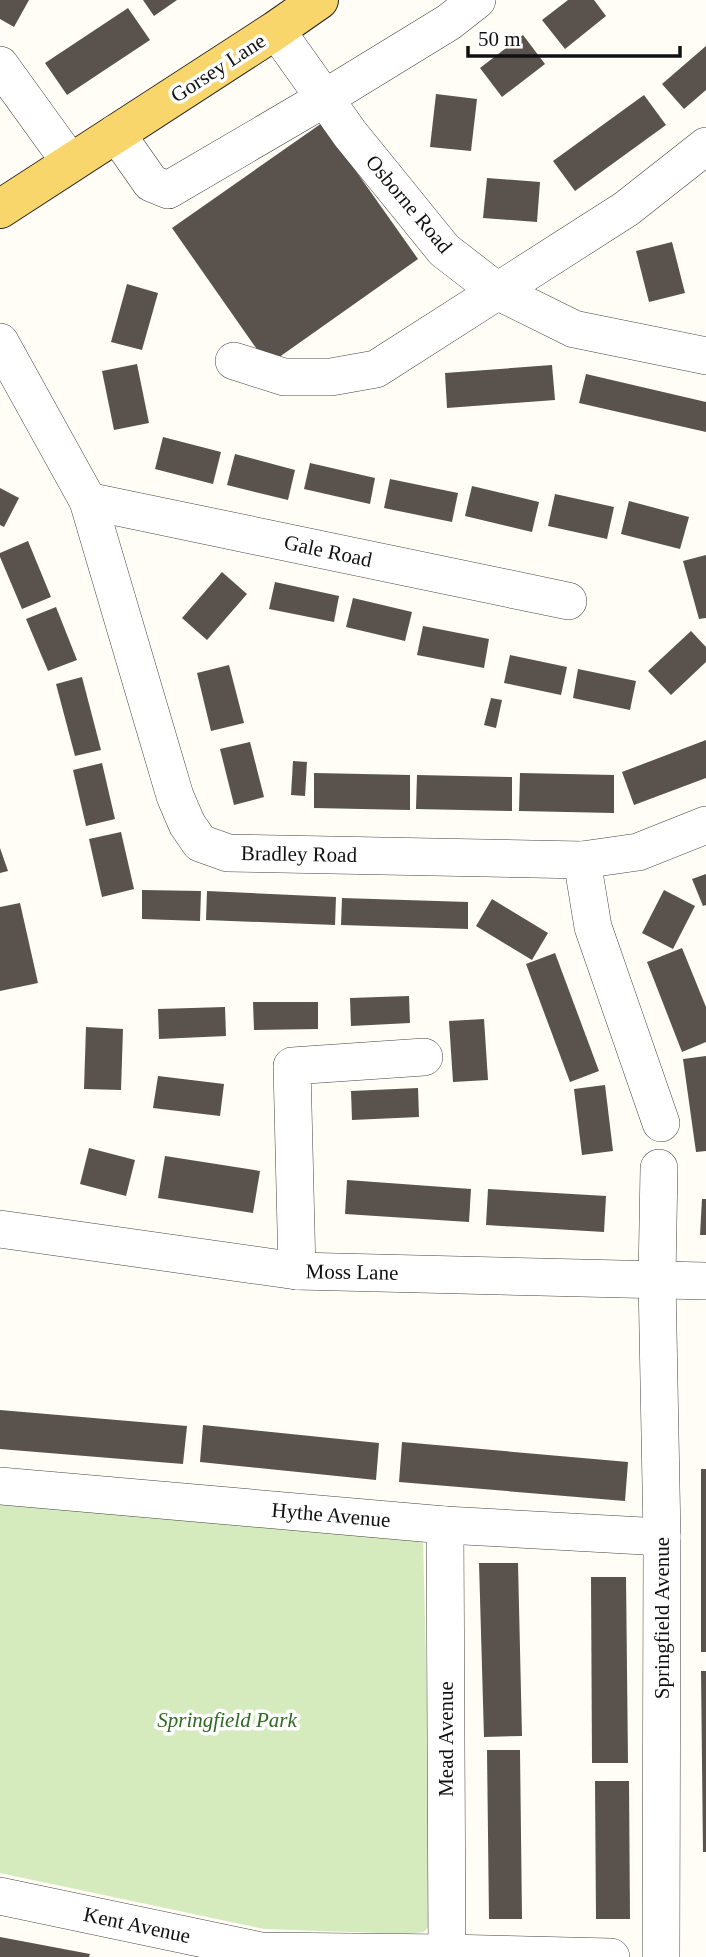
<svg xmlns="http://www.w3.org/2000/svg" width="706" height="1957" viewBox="0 0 706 1957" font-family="Georgia,serif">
<rect width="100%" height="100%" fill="#fffdf5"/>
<polygon fill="#d5ebbd" points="0,1504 423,1538 432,1911 432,1923 424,1932 410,1934 264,1929 0,1873"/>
<g fill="#5a524d">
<polygon points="0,0 29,0 14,27 0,19"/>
<polygon points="143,0 177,0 154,16"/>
<polygon points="568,0 594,0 606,16 565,49 542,20"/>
<polygon points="128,8 150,40 67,95 45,63"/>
<polygon points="523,35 545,64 502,97 480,68"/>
<polygon points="706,46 706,90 684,109 662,84"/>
<polygon points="436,94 477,99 471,151 430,147"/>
<polygon points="644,95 666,125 575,191 553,161"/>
<polygon points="322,123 418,259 268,365 172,228"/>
<polygon points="487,178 540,182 537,222 483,218"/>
<polygon points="672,242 685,293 649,302 636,251"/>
<polygon points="127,284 158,293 142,350 111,342"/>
<polygon points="137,364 149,423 114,430 102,371"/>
<polygon points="552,365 555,400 447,408 445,373"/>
<polygon points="586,374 706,402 706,432 579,403"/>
<polygon points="163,437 221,452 213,484 155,469"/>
<polygon points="235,454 295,470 288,500 227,485"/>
<polygon points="310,463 375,478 370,504 304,489"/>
<polygon points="390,479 458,493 452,522 384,508"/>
<polygon points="472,486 539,502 532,532 465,516"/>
<polygon points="0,488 19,498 4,527 0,525"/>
<polygon points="555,494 614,507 607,539 548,526"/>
<polygon points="629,501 689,517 680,549 621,534"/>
<polygon points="28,541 51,597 22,609 0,557 0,553"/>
<polygon points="706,555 706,618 699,619 683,561"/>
<polygon points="222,572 247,594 207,640 182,618"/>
<polygon points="275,582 339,596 334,622 269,609"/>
<polygon points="353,598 412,612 405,641 346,627"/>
<polygon points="56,607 77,660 48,671 26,619"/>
<polygon points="423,626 489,639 484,668 417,655"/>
<polygon points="691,631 706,647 706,662 671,695 648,671"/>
<polygon points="510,655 567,667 561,695 504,683"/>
<polygon points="229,665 244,723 211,731 197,673"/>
<polygon points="578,669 636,681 630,710 573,698"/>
<polygon points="82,677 101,750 75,756 56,684"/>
<polygon points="491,698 502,700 496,728 484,725"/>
<polygon points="706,740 706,778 634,805 622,772"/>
<polygon points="250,742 264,797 234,805 220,749"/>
<polygon points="293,761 307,762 305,796 291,795"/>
<polygon points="102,763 115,819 86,826 73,770"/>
<polygon points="314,773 410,775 410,810 314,808"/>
<polygon points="520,773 614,775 614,813 519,811"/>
<polygon points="417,775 512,777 512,811 416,809"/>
<polygon points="121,832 134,889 102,897 89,839"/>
<polygon points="0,848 8,871 0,873"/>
<polygon points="706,874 706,905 703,906 692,879"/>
<polygon points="142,890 201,891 200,921 142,919"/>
<polygon points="664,890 695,906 673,949 642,933"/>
<polygon points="207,891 336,897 335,925 206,920"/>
<polygon points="342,898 468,902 468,929 341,925"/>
<polygon points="492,899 548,933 532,960 476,926"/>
<polygon points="20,903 38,983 0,991 0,907"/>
<polygon points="682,948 706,1007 706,1042 682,1052 647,962"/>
<polygon points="555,953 599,1071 570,1082 526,964"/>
<polygon points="409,996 410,1023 351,1026 350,998"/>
<polygon points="253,1002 318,1002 318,1029 254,1030"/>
<polygon points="225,1007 226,1036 159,1039 158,1009"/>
<polygon points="484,1019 488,1080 453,1082 449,1021"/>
<polygon points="86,1027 123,1029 121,1090 84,1089"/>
<polygon points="706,1056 706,1151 696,1152 683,1059"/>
<polygon points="158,1076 224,1084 220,1116 153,1108"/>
<polygon points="605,1085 613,1151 582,1155 574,1089"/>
<polygon points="418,1088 419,1117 352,1120 351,1091"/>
<polygon points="89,1148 135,1160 126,1196 80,1184"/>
<polygon points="165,1156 260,1171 253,1213 158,1198"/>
<polygon points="347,1180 471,1189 469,1222 345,1214"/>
<polygon points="488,1189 606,1196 604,1232 486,1225"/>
<polygon points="702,1199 706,1199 706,1235 700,1235"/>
<polygon points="0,1410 187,1426 183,1464 0,1449"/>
<polygon points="203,1425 379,1443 376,1480 200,1462"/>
<polygon points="402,1442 628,1462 625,1501 399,1482"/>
<rect x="701" y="1469" width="5" height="183"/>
<polygon points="479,1563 518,1563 522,1736 484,1737"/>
<polygon points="591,1577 626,1577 628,1763 592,1763"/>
<polygon points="701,1671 706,1671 706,1852 703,1852"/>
<polygon points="487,1750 520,1750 522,1919 489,1919"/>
<polygon points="595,1781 629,1781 630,1919 596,1919"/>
<polygon points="0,1937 90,1954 89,1957 0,1957"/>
</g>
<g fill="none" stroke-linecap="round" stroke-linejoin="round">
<g stroke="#444" stroke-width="38">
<g id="minor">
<polyline points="276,30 350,134 444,250 497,291 574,329 706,356"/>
<polyline points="0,65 70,162"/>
<polyline points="116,133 151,183 168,190 325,98 449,22 477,0"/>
<polyline points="0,342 88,501 175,796 187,824 200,843 228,853 582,860 638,852 706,825"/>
<polyline points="234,361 284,377 331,377 376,369 626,209 706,146"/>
<polyline points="88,501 568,601"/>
<polyline points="582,860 593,927 661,1123"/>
<polyline points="659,1168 657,1279 662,1537 661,1957"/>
<polyline points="0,1229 297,1271 706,1281"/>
<polyline points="297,1271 292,1066 424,1057"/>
<polyline points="0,1486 445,1525 662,1537"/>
<polyline points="445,1525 447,1953"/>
<polyline points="0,1896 261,1951 447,1953 611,1957"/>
</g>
</g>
<g stroke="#222" stroke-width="40">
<polyline id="major" points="0,209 276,30 319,0"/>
</g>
<use href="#minor" stroke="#fff" stroke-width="37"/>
<use href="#major" stroke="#f9d66b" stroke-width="38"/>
</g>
<g text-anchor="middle" stroke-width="7" stroke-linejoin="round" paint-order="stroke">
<g font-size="21" fill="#111" stroke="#fff">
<text transform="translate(218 68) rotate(-33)" y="7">Gorsey Lane</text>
<text transform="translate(409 204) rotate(50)" y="7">Osborne Road</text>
<text transform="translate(328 551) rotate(12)" y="7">Gale Road</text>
<text transform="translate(299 854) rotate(1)" y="7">Bradley Road</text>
<text transform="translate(352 1272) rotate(1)" y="7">Moss Lane</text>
<text transform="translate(331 1515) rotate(5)" y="7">Hythe Avenue</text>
<text transform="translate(662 1618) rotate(-90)" y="7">Springfield Avenue</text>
<text transform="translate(446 1739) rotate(-90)" y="7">Mead Avenue</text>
<text transform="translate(137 1925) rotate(12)" y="7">Kent Avenue</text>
</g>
<g font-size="21" font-style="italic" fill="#2f6b1f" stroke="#fff">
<text x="227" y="1727">Springfield Park</text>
</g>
</g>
<path d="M468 46v10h212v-10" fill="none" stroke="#111111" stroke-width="3.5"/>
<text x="478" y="46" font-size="21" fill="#111111" stroke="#ffffff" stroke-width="5" paint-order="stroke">50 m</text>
</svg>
